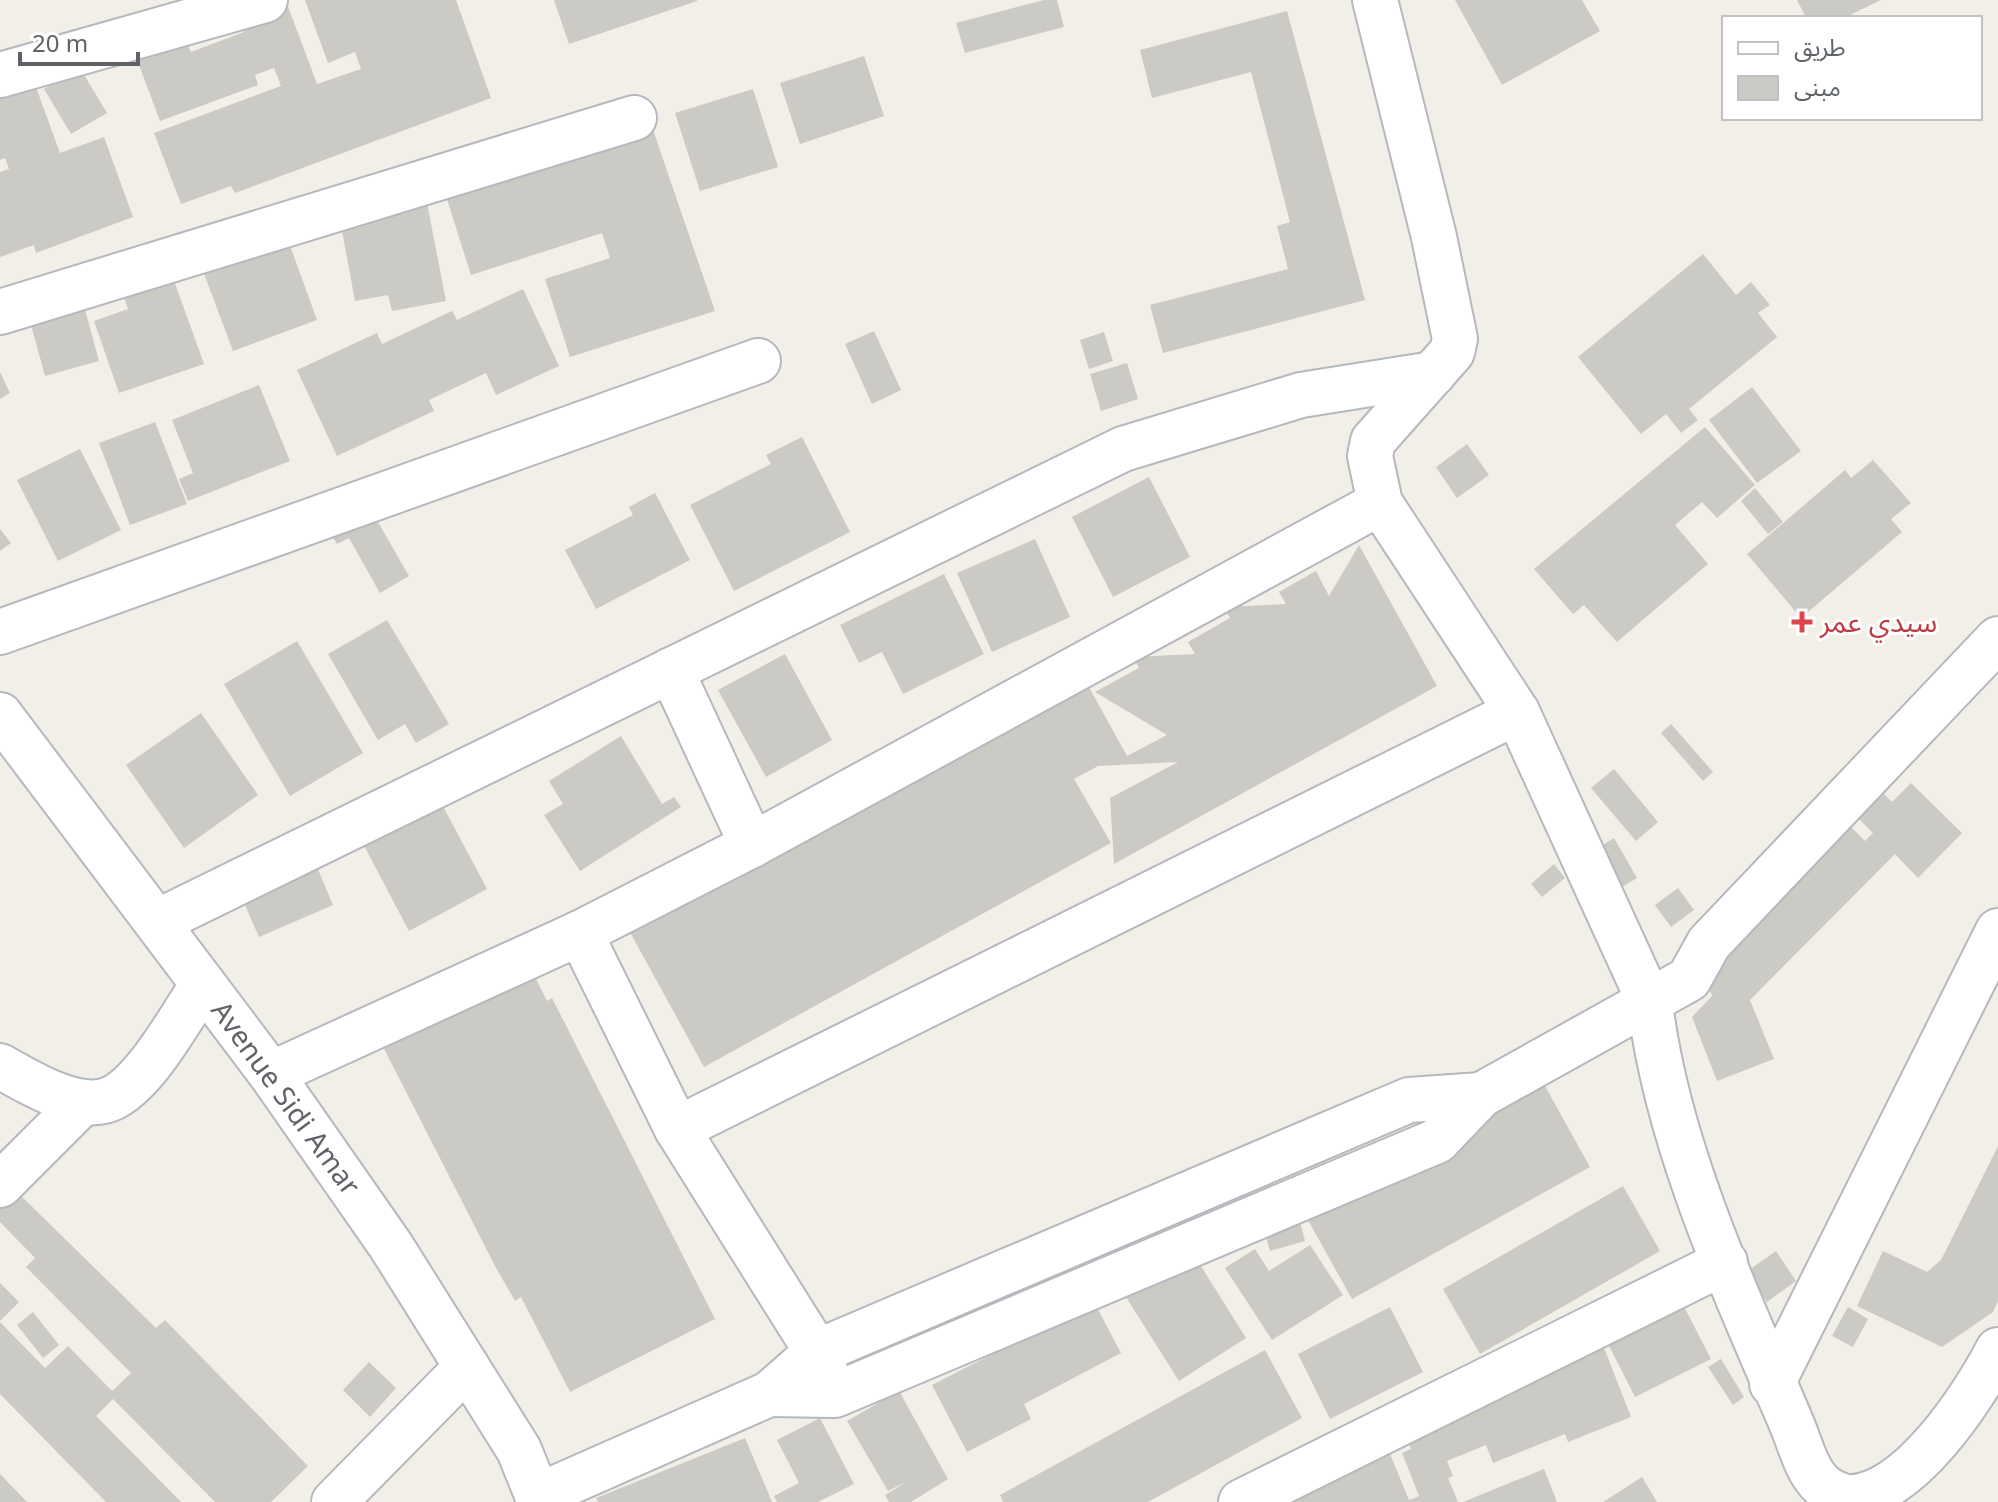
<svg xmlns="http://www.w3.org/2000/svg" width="1998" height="1502" viewBox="0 0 1998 1502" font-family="'Noto Sans','Noto Sans Arabic',sans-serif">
<rect width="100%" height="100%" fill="#f1efe8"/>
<g fill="#cccac5">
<polygon points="305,0 456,0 491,98 235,193 231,186 181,204 154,133 281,86 274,68 255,75 258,85 160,121 136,57 185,39 191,52 244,32 239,18 286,1 317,84 361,69 355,52 328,63"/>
<polygon points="554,0 697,0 697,1 569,44"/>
<polygon points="1044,0 1057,0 1064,27 965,53 956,23"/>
<polygon points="1455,0 1582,0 1600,31 1502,85"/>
<polygon points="1797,0 1881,0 1844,18 1806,18"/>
<polygon points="1287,11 1365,300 1163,353 1150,305 1288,269 1277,226 1290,222 1251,72 1152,98 1140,50"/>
<polygon points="864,56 884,116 800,144 780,83"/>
<polygon points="80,68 107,113 71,134 44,89"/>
<polygon points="33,79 60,153 104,137 133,217 36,253 34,245 0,257 0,172 9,169 5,158 0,160 0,91"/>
<polygon points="753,89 778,167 700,191 675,113"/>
<polygon points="650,121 715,311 570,357 545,279 610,258 602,233 471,275 443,187"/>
<polygon points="427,203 446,301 392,311 388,295 355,301 340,220"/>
<polygon points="288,240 317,320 233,351 203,271"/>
<polygon points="1703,254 1736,295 1751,282 1770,305 1758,313 1777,337 1689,409 1698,420 1681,433 1666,414 1641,434 1578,357"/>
<polygon points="172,275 204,364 119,393 94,321 128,309 122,292"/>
<polygon points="523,289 559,366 496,395 486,373 429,400 434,411 337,456 297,370 377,333 382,344 452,311 457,320"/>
<polygon points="81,295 99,361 45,376 27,310"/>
<polygon points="874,331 901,390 872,404 845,344"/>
<polygon points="1104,332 1113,361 1089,369 1080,340"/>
<polygon points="1127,363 1138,399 1101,411 1090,374"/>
<polygon points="0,372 10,393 0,399"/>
<polygon points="259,385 290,461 188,501 179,479 193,473 172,420"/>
<polygon points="1752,387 1801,451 1757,483 1709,420"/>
<polygon points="155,422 187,504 130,525 99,443"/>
<polygon points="1705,427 1755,485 1717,518 1702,502 1675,525 1708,564 1617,642 1584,605 1573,614 1534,569"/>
<polygon points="802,437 850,532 734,591 690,505 771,464 766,455"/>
<polygon points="1467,444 1489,475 1457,498 1436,467"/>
<polygon points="80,449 121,530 58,561 17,480"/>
<polygon points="1873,460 1911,503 1891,519 1902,532 1801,618 1747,554 1845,470 1851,478"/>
<polygon points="1149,477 1190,557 1113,597 1072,517"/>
<polygon points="1755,488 1783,522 1768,534 1741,501"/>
<polygon points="655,493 690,560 596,609 565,550 633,515 629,507"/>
<polygon points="367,503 409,576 380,593 349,538 337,544 326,526"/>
<polygon points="0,529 11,543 0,551"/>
<polygon points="1035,539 1070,617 992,652 957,573"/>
<polygon points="1359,545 1437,686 1114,864 1110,798 1178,762 1098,766 1074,779 1111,843 704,1067 620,914 1085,680 1127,756 1167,735 1095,692 1139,668 1133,657 1195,654 1188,642 1230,618 1224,607 1286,604 1279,592 1316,571 1329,596"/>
<polygon points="944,574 984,654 903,694 882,652 859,663 840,625"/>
<polygon points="387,620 449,724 416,743 405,724 378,740 328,654"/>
<polygon points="297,641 363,753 290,796 224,684"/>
<polygon points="785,654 832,740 766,777 718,690"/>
<polygon points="201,713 258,795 184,848 126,765"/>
<polygon points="1671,724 1713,772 1703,781 1661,733"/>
<polygon points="621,736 662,804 674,797 681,807 580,871 544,815 563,804 549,781"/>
<polygon points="1614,769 1658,822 1636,841 1591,788"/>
<polygon points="1911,783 1962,833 1918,878 1895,854 1750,1000 1774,1059 1717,1081 1692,1017 1712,996 1706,981 1725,962 1718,946 1844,820 1865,841 1873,833 1855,815 1880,790 1892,802"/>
<polygon points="437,795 487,889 409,931 359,836"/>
<polygon points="1614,838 1637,878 1622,887 1598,848"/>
<polygon points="306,841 333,905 259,937 231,873"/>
<polygon points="1554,864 1565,878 1542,897 1531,884"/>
<polygon points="1678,888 1694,910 1671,927 1655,905"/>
<polygon points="525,957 547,1001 552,998 715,1319 570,1392 521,1297 515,1301 495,1266 376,1033"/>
<polygon points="1545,1086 1590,1167 1352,1299 1299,1204 1384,1175"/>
<polygon points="1998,1146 1998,1301 1993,1312 1942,1347 1857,1306 1883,1251 1927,1272 1941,1260"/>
<polygon points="1623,1186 1660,1251 1480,1354 1443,1289"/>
<polygon points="15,1190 156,1328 165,1320 308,1466 271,1502 215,1502 113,1399 96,1416 181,1502 106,1502 0,1394 0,1322 45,1368 68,1346 112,1391 131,1373 26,1267 35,1258 0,1222 0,1205"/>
<polygon points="1296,1207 1305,1241 1270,1251 1260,1216"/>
<polygon points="1310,1245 1343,1295 1272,1340 1225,1268 1255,1249 1269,1271"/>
<polygon points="1776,1251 1796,1281 1767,1302 1746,1272"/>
<polygon points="1194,1255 1246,1338 1179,1381 1126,1297"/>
<polygon points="0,1283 19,1302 0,1321"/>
<polygon points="1677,1293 1711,1359 1635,1397 1601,1330"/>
<polygon points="1094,1302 1121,1353 1024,1404 1031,1419 967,1452 932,1385"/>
<polygon points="1390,1307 1423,1372 1330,1419 1298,1354"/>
<polygon points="1848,1307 1868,1319 1853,1347 1832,1336"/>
<polygon points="33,1312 59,1345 43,1358 17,1325"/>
<polygon points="1599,1335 1631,1417 1568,1442 1565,1434 1493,1463 1486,1445 1447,1461 1453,1476 1448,1478 1458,1502 1265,1502 1383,1437 1409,1500 1419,1496 1402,1453 1411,1449 1401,1424"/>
<polygon points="1265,1350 1302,1418 1148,1502 1003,1502 1000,1495"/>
<polygon points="1721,1359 1744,1397 1733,1405 1708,1367"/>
<polygon points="369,1362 396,1388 370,1417 343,1390"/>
<polygon points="899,1391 948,1479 911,1502 889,1502 885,1495 908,1481 888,1491 847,1421"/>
<polygon points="820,1418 854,1484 818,1502 777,1502 774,1496 799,1483 777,1440"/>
<polygon points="745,1438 772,1502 598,1502 596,1498"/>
<polygon points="1544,1469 1557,1502 1463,1502"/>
<polygon points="0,1474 27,1502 0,1502"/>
<polygon points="1642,1477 1657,1502 1603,1502"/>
</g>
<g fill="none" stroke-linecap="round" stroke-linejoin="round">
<g stroke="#b5b8bc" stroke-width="48">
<g id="minor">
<path d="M1375,0L1434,237L1455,339L1452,352L1373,441L1370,456L1380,503L1517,712L1650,1003C1667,1147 1737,1295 1793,1427C1801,1447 1807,1472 1823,1486C1828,1490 1839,1495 1845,1497C1907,1502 1975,1394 1998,1350"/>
<polyline points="0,75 265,0"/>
<polyline points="0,312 634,118"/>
<polyline points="0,632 758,361"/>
<polyline points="671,670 752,845"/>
<polyline points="157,922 1123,449 1301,395 1433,374"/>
<polyline points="580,933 677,1129 817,1352 828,1378"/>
<path d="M0,1066C27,1081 72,1109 104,1101C141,1093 182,1015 203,984"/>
<polyline points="271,1074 580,933 752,845 1380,503"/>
<polyline points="677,1129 1517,712"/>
<polyline points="0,1185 83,1102"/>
<polyline points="1772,1384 1998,931"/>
<polyline points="769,1394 835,1395 1437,1141 1481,1095 1689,979 1709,943 1998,639"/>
<polyline points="538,1496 769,1394 817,1352 1409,1100 1481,1095"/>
<polyline points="334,1502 467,1367"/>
<polyline points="1241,1502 1725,1262"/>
</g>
</g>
<g stroke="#b5b8bc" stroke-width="48">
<polyline id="tertiary" points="0,715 271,1074 391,1246 519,1450 540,1502"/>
</g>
<use href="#minor" stroke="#fff" stroke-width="44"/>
<use href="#tertiary" stroke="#fff" stroke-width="44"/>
</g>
<path fill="#e0444e" stroke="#fff" stroke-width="3" d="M1798 610h8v8h8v8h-8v8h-8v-8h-8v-8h8z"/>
<g text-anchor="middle" stroke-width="6" stroke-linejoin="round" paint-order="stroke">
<g font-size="28" fill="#be3a42" stroke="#fff" text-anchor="start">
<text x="1820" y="632">سيدي عمر</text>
</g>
<g font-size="28" fill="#5f6368" stroke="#fff">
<text transform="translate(286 1098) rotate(54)" y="10">Avenue Sidi Amar</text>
</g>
</g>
<rect x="1722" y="16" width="260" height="104" fill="#ffffff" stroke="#bfc1c3" stroke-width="2"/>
<rect x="1738" y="42" width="40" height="12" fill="#ffffff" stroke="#bfc1c3" stroke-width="2"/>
<text x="1794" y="56" font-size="24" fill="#5f6368">طريق</text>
<rect x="1738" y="76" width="40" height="24" fill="#cccac5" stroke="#bfc1c3" stroke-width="2"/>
<text x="1794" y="96" font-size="24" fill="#5f6368">مبنى</text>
<path d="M20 52v12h118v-12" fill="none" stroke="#5f6368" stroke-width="4"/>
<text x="32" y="52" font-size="24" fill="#5f6368" stroke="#ffffff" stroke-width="6" paint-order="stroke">20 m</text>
</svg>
